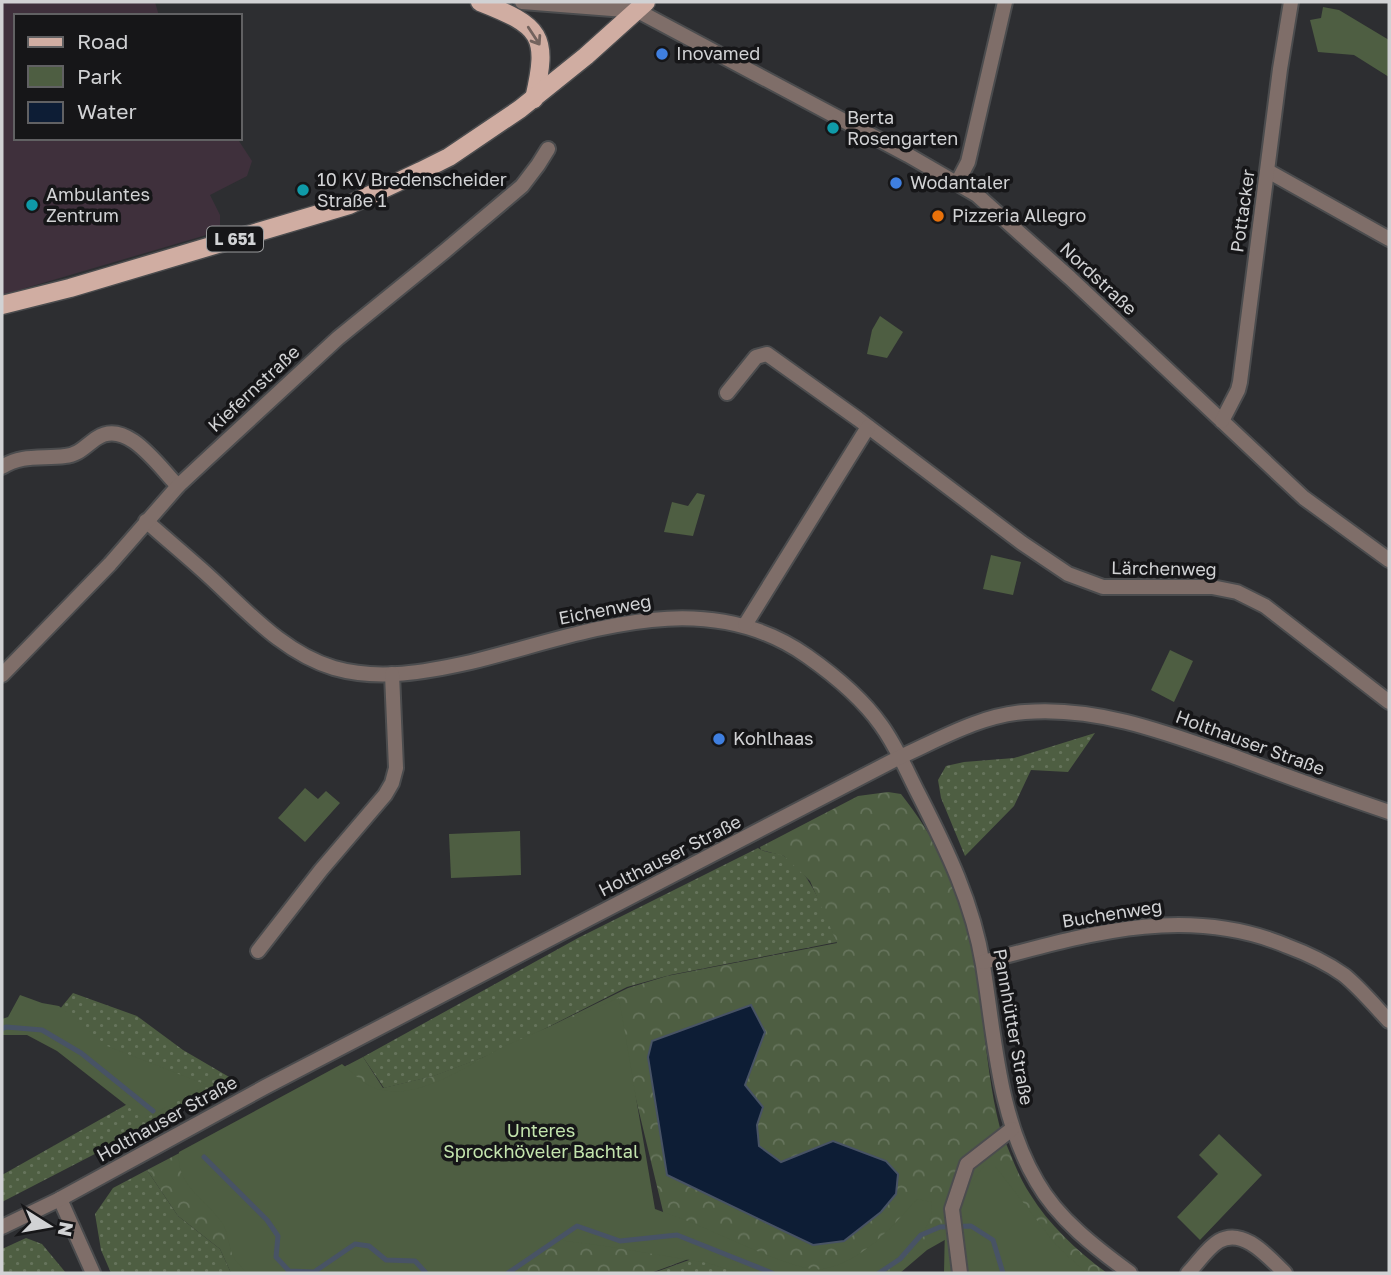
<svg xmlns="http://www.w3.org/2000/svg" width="1391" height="1275" viewBox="0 0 1391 1275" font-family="'Golos Text',sans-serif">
<defs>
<pattern id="grass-dots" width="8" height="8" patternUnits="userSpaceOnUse" patternTransform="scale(1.75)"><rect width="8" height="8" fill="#4e5e42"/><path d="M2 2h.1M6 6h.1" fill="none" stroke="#66745c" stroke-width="1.8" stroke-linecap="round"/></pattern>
<pattern id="forest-crowns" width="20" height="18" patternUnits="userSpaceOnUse" patternTransform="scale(1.75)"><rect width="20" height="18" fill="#4e5e42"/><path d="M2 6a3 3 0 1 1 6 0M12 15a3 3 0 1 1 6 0" fill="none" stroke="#66745c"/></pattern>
</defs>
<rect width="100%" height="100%" fill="#2d2e31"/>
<polygon fill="#3f303c" points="2,2 155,2 159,16 16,16 16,138 237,138 252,161 247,176 210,195 220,215 220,231 2,295"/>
<g fill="url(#grass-dots)">
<polygon points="1095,733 1068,772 1031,770 1014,806 965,856 941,798 938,780 946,766 964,762 1014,758"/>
<path d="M758,848C766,854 776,852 784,856C811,871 826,916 837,942L670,975L627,987L503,1050L434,1076L384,1088L363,1057L578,938Z"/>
<polygon points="73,993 137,1016 183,1050 236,1081 2,1202 2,1175 147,1093 41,1032"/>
<polygon points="147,1170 178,1216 220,1249 231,1273 111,1273 101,1250 95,1214 113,1188"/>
<polygon points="26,1238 42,1244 66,1273 2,1273 2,1249"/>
<polygon points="703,1255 748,1273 653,1273"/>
</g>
<g fill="url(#forest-crowns)" fill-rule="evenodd">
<path d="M888,792L901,794C934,836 960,885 971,937C984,1001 984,1065 1000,1128L964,1160L950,1237L927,1250L900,1273H748L702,1254L651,1273H231L220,1249L178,1216L147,1170L363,1057L383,1088L433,1076L502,1050L628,988L667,976L837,943L810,881L784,856L761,850L760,847L858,796ZM765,1032L745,1085L763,1107L757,1125L758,1146L781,1163L833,1141L881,1212L844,1241L667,1175L648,1057L652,1041ZM621,1037L667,1228L548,1236Z"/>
<path d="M1004,1139C1012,1157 1019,1178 1030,1194C1049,1225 1078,1252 1107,1273H963V1188L968,1169Z"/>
</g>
<g fill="#4e5e42">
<polygon points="1323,7 1339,10 1389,40 1389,77 1354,55 1318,52 1310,20 1321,18"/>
<polygon points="880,316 903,332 887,358 867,354 872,330"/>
<polygon points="697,493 705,495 693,536 664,532 672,502 688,506"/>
<polygon points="991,555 1021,562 1013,595 983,589"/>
<polygon points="1170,650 1193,661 1174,702 1151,690"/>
<polygon points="305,788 318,799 326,791 340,803 305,842 278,818"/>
<polygon points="520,831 521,875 451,878 449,834"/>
<polygon points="20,995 42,1003 59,1006 107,1046 207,1085 144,1119 57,1051 27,1035 2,1035 2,1019 8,1017"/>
<path d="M619,998L655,1209C665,1213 675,1216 685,1220C712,1230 799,1274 823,1269C862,1262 892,1227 917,1199L932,1202L931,1216L920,1242L902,1253L881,1273H739L708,1263L605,1246L558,1240L507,1273H247C242,1268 236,1262 233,1256C228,1244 228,1230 220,1220C203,1197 176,1185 179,1152L342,1064C352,1072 364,1085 377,1089C420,1101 465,1066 501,1048C539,1030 580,1015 619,998Z"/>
<polygon points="1219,1134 1262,1175 1200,1240 1177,1217 1218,1174 1199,1155"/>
<polygon points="984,1166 995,1166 1056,1245 1086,1273 944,1273 945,1224 954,1206"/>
</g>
<polygon fill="#0d1d35" stroke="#485365" stroke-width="2" points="751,1005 765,1032 745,1085 763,1107 757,1125 759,1146 781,1162 833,1141 886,1161 898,1174 896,1194 881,1212 844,1241 813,1245 667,1175 648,1057 652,1041"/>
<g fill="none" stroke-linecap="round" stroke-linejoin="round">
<g stroke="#485365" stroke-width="5">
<polyline points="2,1029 6,1027 42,1030 81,1053 153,1111"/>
<polyline points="204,1157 267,1220 278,1236 276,1257 289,1271 314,1272 355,1244 369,1246 386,1260 415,1261 426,1273"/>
<polyline points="508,1273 577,1226 620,1241 677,1235 772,1273"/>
<polyline points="879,1273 900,1259 921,1235 940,1227 971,1226 993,1240 1003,1273"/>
</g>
<g stroke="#4b4c4e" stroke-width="18">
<g id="minor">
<polyline points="522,2 638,11 908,155 977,195 1070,278 1304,498 1389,560"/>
<polyline points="1268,171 1389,239"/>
<polyline points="957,183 968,162 1005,2"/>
<polyline points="727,393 756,357 767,354 858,419 1022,543 1068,574 1103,587 1212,587 1237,592 1265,606 1389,702"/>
<polyline points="1222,421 1238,390 1240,382 1280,69 1291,2"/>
<path d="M2,467C22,454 42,459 65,456C79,455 86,445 97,438C127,418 159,467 178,486"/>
<path d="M146,521C164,537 183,553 201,569C242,605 280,652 334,668C379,681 426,672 471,662C581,635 702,582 807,656C834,675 862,698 881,725C897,747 907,772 919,795C947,850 973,903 983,965C995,1039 998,1116 1037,1182C1058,1219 1096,1248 1130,1273"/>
<polyline points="745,625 868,427"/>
<polyline points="2,675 110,564 178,486 207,459 338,338 445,251 522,186 538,165 548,149"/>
<polyline points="258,951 321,870 385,795 392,783 396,768 392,674"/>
<path d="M983,962C1084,935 1185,903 1287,946C1306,953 1327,963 1344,975C1360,988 1375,1006 1389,1021"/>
<polyline points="60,1199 93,1273"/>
<polyline points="960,1273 952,1209 967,1164 1012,1129"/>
<path d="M1188,1273C1198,1263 1207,1248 1219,1241C1244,1227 1269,1258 1285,1273"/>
</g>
</g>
<g stroke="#4b4c4e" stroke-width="18">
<path id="tertiary" d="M2,1227L60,1199L265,1087L900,757C940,739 981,715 1025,712C1099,706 1170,734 1238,758C1288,777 1339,795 1389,812"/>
</g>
<g stroke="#4b4c4e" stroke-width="21">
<g id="primary">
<path d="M480,2C541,26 549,35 534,99"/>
<polyline points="2,305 70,288 349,205 421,171 449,157 520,109 586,56 646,2"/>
</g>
</g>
<use href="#minor" stroke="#7f6e69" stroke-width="14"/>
<use href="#tertiary" stroke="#7f6e69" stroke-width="14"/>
<use href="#primary" stroke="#d0ada2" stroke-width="18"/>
</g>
<defs><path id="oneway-shaft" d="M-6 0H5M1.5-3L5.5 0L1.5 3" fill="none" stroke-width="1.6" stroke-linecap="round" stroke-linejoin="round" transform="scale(1.75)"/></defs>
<use stroke="#73625d" href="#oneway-shaft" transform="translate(534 36) rotate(57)"/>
<g fill="#3f7fe0" stroke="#161618" stroke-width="2.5">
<circle cx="662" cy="54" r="7"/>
<circle cx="896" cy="183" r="7"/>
<circle cx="719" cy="739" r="7"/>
</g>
<g fill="#0f9aa8" stroke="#161618" stroke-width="2.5">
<circle cx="833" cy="128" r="7"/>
<circle cx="303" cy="190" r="7"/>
<circle cx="32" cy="205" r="7"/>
</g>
<circle fill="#e8710a" stroke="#161618" stroke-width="2.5" cx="938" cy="216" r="7"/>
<g text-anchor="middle" stroke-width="7" stroke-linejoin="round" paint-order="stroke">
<rect fill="#161618" stroke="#999a9c" stroke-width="2" x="207" y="226.5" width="56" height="25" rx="5"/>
<g font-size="16" font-weight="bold" fill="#d1d2d4">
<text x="235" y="245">L 651</text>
</g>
<g font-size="18" fill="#d1d2d4" stroke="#161618" text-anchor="start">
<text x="676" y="60">Inovamed</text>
<text x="847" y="124">Berta<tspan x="847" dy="21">Rosengarten</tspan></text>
<text x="317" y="186">10 KV Bredenscheider<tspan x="317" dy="21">Straße 1</tspan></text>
<text x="910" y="189">Wodantaler</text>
<text x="46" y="201">Ambulantes<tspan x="46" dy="21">Zentrum</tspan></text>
<text x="952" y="222">Pizzeria Allegro</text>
<text x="733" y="745">Kohlhaas</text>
</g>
<g font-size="18" fill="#d1d2d4" stroke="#161618">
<text transform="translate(1243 211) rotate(-82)" y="6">Pottacker</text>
<text transform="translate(1098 279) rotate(43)" y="6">Nordstraße</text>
<text transform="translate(254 389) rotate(-43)" y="6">Kiefernstraße</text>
<text transform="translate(1164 569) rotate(1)" y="6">Lärchenweg</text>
<text transform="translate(605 610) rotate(-11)" y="6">Eichenweg</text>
<text transform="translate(1250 743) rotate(20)" y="6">Holthauser Straße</text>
<text transform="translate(670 856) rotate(-27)" y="6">Holthauser Straße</text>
<text transform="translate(1112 914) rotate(-9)" y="6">Buchenweg</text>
<text transform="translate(1013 1027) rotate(80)" y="6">Pannhütter Straße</text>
<text transform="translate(167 1119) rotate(-29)" y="6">Holthauser Straße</text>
</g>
<g font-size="18" fill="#c3e4ad" stroke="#161618">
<text x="541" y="1137">Unteres<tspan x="541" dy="21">Sprockhöveler Bachtal</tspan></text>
</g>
</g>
<rect width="1391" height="1275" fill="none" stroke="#d1d2d4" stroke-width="7"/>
<rect x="14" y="14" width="228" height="126" fill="#161618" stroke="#616163" stroke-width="2"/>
<rect x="28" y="37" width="35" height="10" fill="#d0ada2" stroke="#616163" stroke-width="2"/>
<text x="77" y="49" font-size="21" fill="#d1d2d4">Road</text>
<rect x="28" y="66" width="35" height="21" fill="#4e5e42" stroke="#616163" stroke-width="2"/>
<text x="77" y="84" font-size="21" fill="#d1d2d4">Park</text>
<rect x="28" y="102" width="35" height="21" fill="#0d1d35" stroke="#616163" stroke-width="2"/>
<text x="77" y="119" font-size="21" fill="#d1d2d4">Water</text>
<g transform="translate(49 1226) rotate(101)" stroke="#161618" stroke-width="5" paint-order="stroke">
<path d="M0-5L12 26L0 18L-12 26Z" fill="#d1d2d4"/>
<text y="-10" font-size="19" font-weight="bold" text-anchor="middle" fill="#d1d2d4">N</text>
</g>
</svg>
